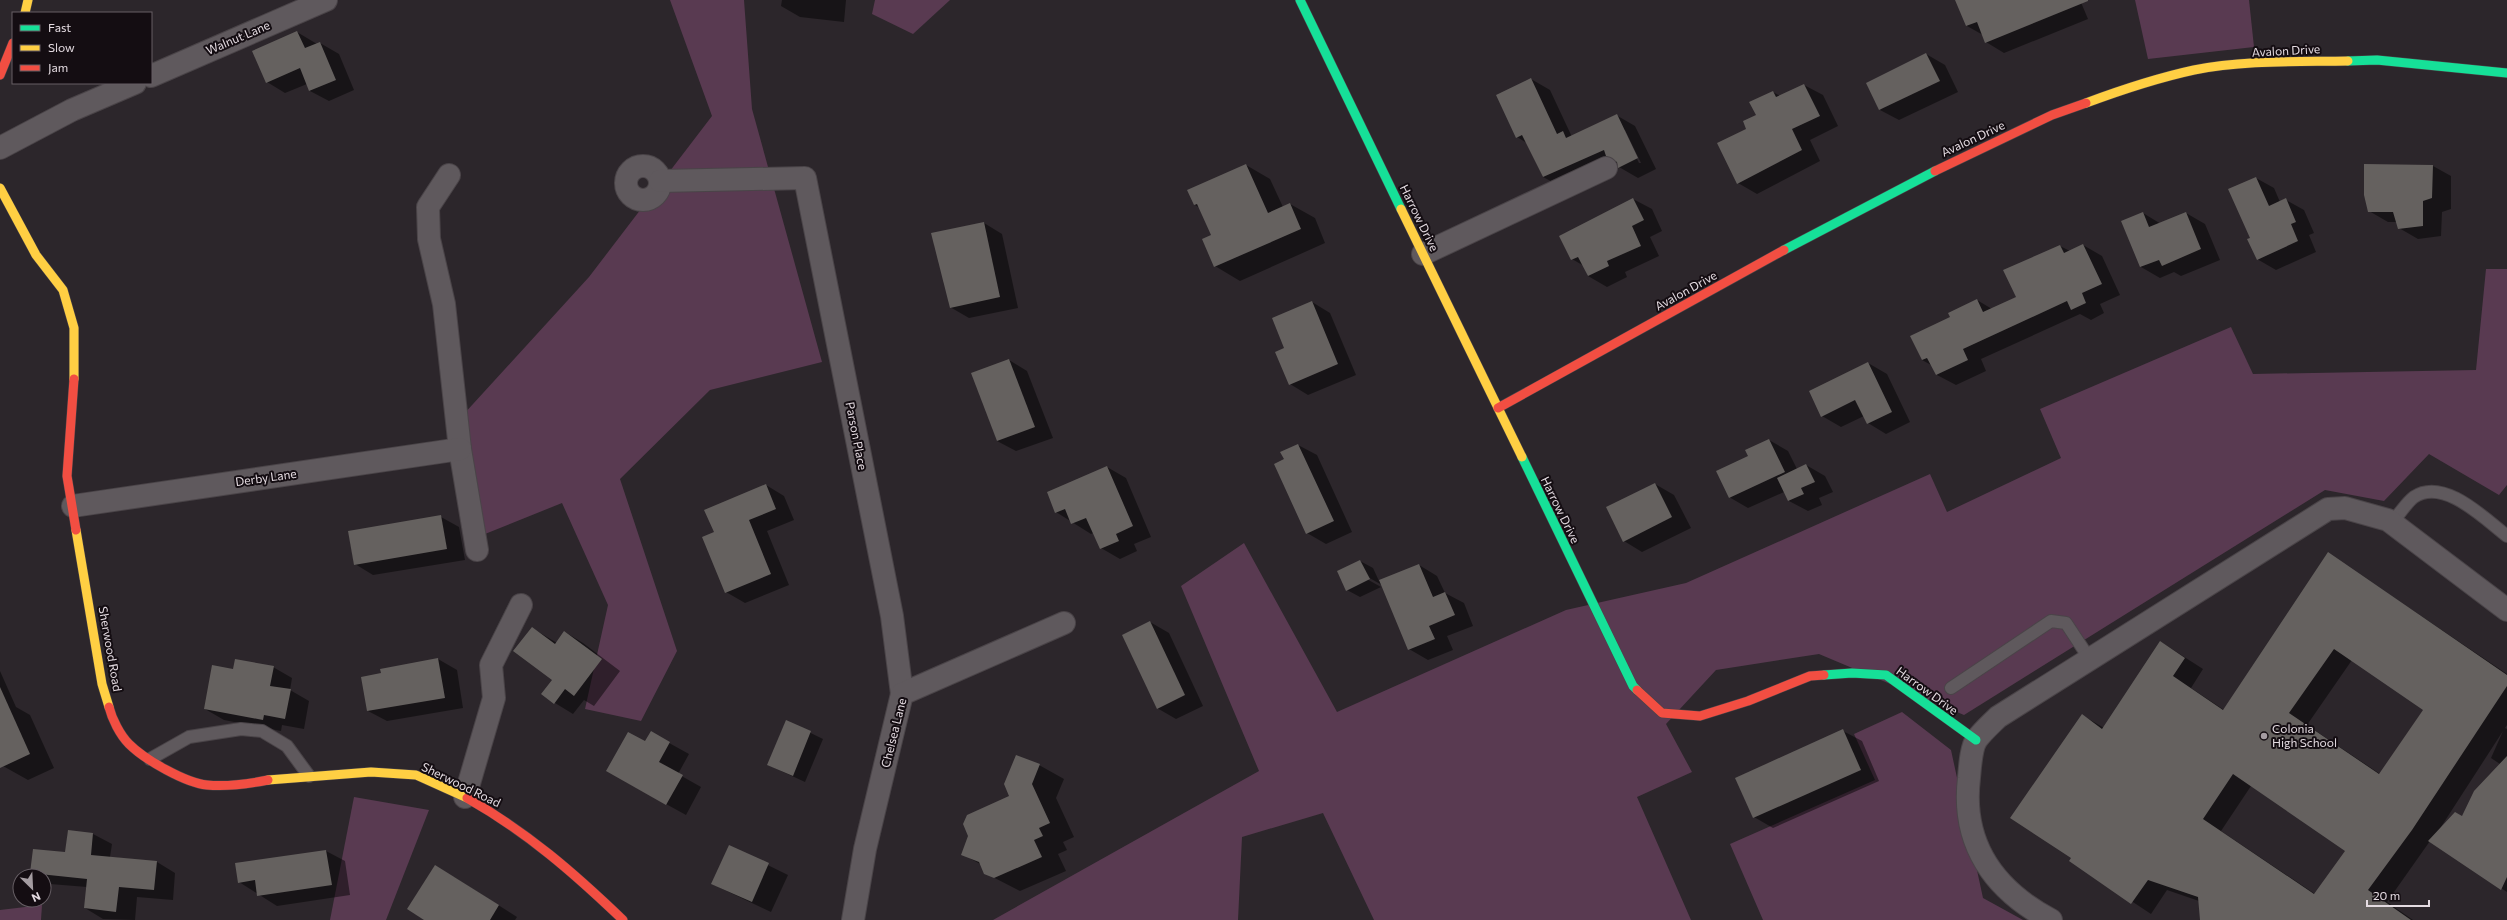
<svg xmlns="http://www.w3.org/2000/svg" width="2507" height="920" viewBox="0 0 2507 920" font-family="Commissioner,sans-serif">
<rect width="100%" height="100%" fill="#2c262b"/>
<g fill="#593a51">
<polygon points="670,0 744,0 752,109 822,362 710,390 620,479 677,651 641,721 585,709 608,605 562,503 470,540 452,427 589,277 712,116"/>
<polygon points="875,0 950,0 913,34 872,14"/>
<polygon points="2135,0 2249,0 2254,47 2148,59"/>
<polygon points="2486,269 2507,269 2507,485 2499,495 2429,454 2384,501 2325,490 1964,715 1819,654 1716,670 1666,724 1692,772 1637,797 1691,920 1374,920 1323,813 1242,837 1238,920 993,920 1259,771 1181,586 1244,543 1337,712 1566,610 1686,583 1930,474 1947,512 2061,458 2040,409 2231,327 2253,374 2476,370"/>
<polygon points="1902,712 1951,750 1983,898 2023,920 1763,920 1730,844 1875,780 1854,734"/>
<polygon points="354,797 429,810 386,920 330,920"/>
<polygon points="42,905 41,920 0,920 0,910"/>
</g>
<g fill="#0007" fill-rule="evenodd">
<polygon points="782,0 846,0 844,22 800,17 781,6"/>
<polygon points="1956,0 2080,0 2088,19 2004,53 1986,42 1983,35 1967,26"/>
<polygon points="297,32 317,44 320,43 339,54 354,90 329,101 310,91 307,84 285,93 267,82"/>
<polygon points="1926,54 1945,65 1958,92 1899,120 1880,110"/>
<path d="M1531,79L1550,90L1572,137L1616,115L1635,126L1656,169L1638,178L1619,167L1617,163L1562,187L1543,177L1527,143L1517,137ZM1623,130H1625L1641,163H1639Z"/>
<polygon points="1804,85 1823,95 1838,126 1810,140 1820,161 1757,194 1738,183 1748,129 1773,92 1780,96"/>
<polygon points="1246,165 1270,179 1283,207 1290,204 1315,218 1325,243 1240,281 1215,266 1212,236 1200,208 1195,205"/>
<polygon points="2433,166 2451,176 2451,209 2442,212 2441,236 2418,239 2399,228 2397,222 2388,222 2369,211"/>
<polygon points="2256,178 2274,188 2280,202 2286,200 2304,210 2314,233 2309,235 2316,252 2276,270 2257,259 2251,238"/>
<polygon points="1633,199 1652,209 1662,231 1650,237 1659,256 1625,272 1627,277 1607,287 1588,276 1584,266 1572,259"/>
<polygon points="2143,213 2161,224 2186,213 2205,224 2220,260 2181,276 2174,272 2160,278 2141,267"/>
<polygon points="984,223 1002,234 1018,308 969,318 950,307"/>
<polygon points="2083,245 2102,256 2120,295 2100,304 2104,313 2091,320 2080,314 1981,359 1986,371 1956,385 1937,375 1933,366 1922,360 1952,317 1977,300 1992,309 2017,297 2060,246 2070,251"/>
<polygon points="1312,302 1330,313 1356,375 1308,395 1290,384 1285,349"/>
<polygon points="1009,360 1027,371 1053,438 1016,451 997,441"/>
<polygon points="1868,363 1887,374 1910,422 1886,434 1868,423 1864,416 1841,427 1822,416"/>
<polygon points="1769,440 1788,451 1797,469 1806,465 1825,476 1833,492 1819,498 1822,505 1808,511 1789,501 1784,492 1748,508 1729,497 1749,457"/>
<polygon points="1298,445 1317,455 1352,532 1326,544 1307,533 1285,460"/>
<polygon points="1107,467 1126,478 1151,537 1134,544 1137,551 1120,559 1101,548 1093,533 1091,534 1056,512"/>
<polygon points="1655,484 1674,495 1691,528 1642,552 1624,541"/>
<polygon points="766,485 784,496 794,520 767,531 789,585 745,603 726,592 715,532"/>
<polygon points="441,517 459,527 465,560 373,575 355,564"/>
<path d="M2329,554L2507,674V725L2505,728L2507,729V892L2430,841L2387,902L2413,920H2201L2199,901L2167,890L2151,914L2071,861L2082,715L2104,728L2161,642L2203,669L2191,688L2224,710ZM2352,660L2424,710L2380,774L2307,725ZM2503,731L2491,758L2500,764L2462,817L2439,830ZM2251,786L2346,851L2315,894L2221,831Z"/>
<polygon points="1360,561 1373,568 1379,581 1419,565 1437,576 1445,593 1464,603 1473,626 1447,636 1453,650 1428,660 1409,649 1382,585 1366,576 1365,578 1381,587 1360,597 1347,590"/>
<polygon points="1150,622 1169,633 1203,706 1176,719 1157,708"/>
<polygon points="532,628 557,643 565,632 583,643 620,671 594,706 584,700 573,714 555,703 553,680"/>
<polygon points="438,659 457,670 463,708 387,721 368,711"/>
<polygon points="273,667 292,678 290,690 309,701 304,729 282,725 281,731 224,720 205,709 234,670"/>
<polygon points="0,671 16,707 30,715 54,768 28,780 3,766 0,758"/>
<polygon points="786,721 823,739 805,782 768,765"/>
<polygon points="1843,731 1862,741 1879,781 1773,828 1754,817"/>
<polygon points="651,733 689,754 678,774 701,787 686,815 626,782"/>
<polygon points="1039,765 1064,779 1056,798 1074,837 1063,842 1067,850 1058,854 1066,871 1020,891 985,873 982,865 962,854"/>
<polygon points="68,831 93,834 112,844 110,857 157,862 175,873 173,900 137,897 135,920 103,919 85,908 87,887 50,884 44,880 44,876 31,873 66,853"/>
<polygon points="729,846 788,875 771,912 712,884"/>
<polygon points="326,851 345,861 350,895 277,906 239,882 236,864"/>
<polygon points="454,877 517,917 515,920 426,920"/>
</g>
<g fill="#65615f" fill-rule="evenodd">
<polygon points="1955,0 2088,0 2088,1 1985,43 1977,22 1966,26"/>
<polygon points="297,31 305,48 320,42 336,80 309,91 300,68 266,83 252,51"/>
<polygon points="1926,53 1940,81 1879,110 1866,83"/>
<polygon points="1531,78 1557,134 1563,131 1566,138 1617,114 1638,158 1618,168 1617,162 1606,156 1604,150 1543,177 1522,135 1516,138 1496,95"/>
<polygon points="1804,84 1820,116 1792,129 1802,150 1737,184 1717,143 1746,129 1743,121 1756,115 1749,102 1773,91 1776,97"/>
<polygon points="1246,164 1268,213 1290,203 1301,229 1214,267 1202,239 1211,235 1197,204 1194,205 1187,190"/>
<polygon points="2364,164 2433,165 2432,198 2423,201 2423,226 2398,229 2393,212 2368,212 2364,195"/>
<polygon points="2256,177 2269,206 2286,198 2296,222 2291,224 2298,241 2257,260 2247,239 2250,238 2228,189"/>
<polygon points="1633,198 1644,220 1632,226 1641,246 1607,261 1609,266 1588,276 1578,257 1571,260 1559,236"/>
<polygon points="2143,212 2149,227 2186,212 2201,249 2162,266 2159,260 2140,267 2121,221"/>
<polygon points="984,222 1000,297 950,308 931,233"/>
<polygon points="2083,244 2102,284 2082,293 2086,303 2071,310 2067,301 1963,349 1968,360 1936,375 1927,358 1922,360 1910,336 1950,317 1948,313 1977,299 1983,312 2016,297 2003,270 2060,245 2064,253"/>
<polygon points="1312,301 1338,364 1289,385 1275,352 1284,348 1272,318"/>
<polygon points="1009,359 1035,427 997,441 971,373"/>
<polygon points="1868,362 1892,412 1867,424 1855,400 1821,417 1809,391"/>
<polygon points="1769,439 1785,472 1729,498 1716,471 1748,456 1745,450"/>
<polygon points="1298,444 1334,521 1306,534 1274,464 1284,459 1280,452"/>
<polygon points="1806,464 1815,482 1801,488 1804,494 1788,501 1777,478"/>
<polygon points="1107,466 1133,526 1116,534 1119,541 1100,549 1086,518 1071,524 1065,509 1055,513 1047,492"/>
<polygon points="1655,483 1672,517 1623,542 1606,507"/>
<polygon points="766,484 776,509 749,520 771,574 725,593 702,537 714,532 704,510"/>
<polygon points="441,515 447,549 354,565 348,531"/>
<path d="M2328,552L2507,675V686L2412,830L2368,890L2411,920H2200L2198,897L2148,880L2131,904L2069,861L2071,858L2010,818L2082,714L2102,729L2160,641L2185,658L2173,676L2223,710ZM2334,649L2423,710L2379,774L2289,713ZM2233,774L2345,851L2314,894L2203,819Z"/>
<polygon points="1360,560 1370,579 1346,591 1337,571"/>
<polygon points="1419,564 1433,597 1445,592 1455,615 1429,626 1435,639 1408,650 1379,580"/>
<polygon points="1150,621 1185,695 1157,709 1122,635"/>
<polygon points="532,627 555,644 564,631 602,659 574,696 565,689 554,704 541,694 552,680 513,651"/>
<polygon points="438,658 445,698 367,711 361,677 381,673 380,669"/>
<polygon points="235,659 274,666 270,686 291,689 285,719 264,715 263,720 204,709 212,665 233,669"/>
<polygon points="0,687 30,754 0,768"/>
<polygon points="786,720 811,731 793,776 767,765"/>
<polygon points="1843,729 1861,770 1753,818 1735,778"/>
<polygon points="651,731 670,742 659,762 683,775 666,805 606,771 628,732 645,741"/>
<polygon points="1016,755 1040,764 1032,784 1050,823 1039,828 1043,836 1034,840 1042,857 994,878 984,874 979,862 961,855 968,836 963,824 967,815 1009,796 1004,784"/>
<polygon points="2507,756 2507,877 2501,890 2428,841 2455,812 2462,816 2474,791"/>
<polygon points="68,830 93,833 91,855 157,861 154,890 119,887 116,912 84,908 87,879 30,873 33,849 65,852"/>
<polygon points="729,845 769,863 752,902 711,884"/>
<polygon points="326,850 332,885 257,896 255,880 238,883 235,863"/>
<polygon points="435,865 499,905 490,920 424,920 407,909"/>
</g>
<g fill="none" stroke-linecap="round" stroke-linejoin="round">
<g stroke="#4a4448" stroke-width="14">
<g id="lane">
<path d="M2392,522C2399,515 2406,503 2414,497C2444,477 2485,519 2507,536"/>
<polyline points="1951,688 2051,621 2066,623 2089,658"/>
<polyline points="150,759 189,737 241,729 262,731 287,746 309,776"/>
</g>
</g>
<g stroke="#4a4448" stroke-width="24">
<g id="street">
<polyline points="151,76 326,0"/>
<polyline points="0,148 72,110 135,83"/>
<circle cx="643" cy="183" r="17"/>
<polyline points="449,175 428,207 429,239 444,304 460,449 477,550"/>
<polyline points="660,181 805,178 892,616 902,694"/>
<polyline points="1423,254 1606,168"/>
<polyline points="73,506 460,449"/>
<polyline points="465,797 494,698 491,665 521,605"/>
<polyline points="853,920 865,849 902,694 1064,623"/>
<path d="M2051,920C1994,890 1961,844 1969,778C1970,767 1971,747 1977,739C1983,731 1991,724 1998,717L2328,509L2345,508L2388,520L2507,610"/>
</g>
</g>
<g stroke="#4a4448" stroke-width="10">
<g id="fast">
<polyline points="1300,0 1401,209"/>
<polyline points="2348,61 2377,60 2507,73"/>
<polyline points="1784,250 1935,171"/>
<polyline points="1522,457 1633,686 1637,690"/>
<polyline points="1824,675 1852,673 1886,675 1976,740"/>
</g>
</g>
<g stroke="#4a4448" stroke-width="10">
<g id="slow">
<polyline points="25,13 28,0"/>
<path d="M2086,103C2121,90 2157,78 2194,70C2243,60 2298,62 2348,61"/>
<polyline points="0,188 36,255 63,290 74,328 74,379"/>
<polyline points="1401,209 1522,457"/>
<polyline points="76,530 102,684 109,707"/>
<polyline points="268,780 371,772 416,775 467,798"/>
</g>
</g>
<g stroke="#4a4448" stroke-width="10">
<g id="jam">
<polyline points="0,75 13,43"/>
<polyline points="1935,171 2052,115 2086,103"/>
<polyline points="74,379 67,476 76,530"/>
<polyline points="1498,408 1784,250"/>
<polyline points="1637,690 1662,713 1700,716 1748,701 1810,676 1824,675"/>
<path d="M109,707C112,719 120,735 129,744C145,760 186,783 207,785C228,787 248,784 268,780"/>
<path d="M467,798C527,832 574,873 623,920"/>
</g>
</g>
<use href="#lane" stroke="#5f595d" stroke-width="12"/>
<use href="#street" stroke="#5f595d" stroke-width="22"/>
<use href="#fast" stroke="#16e098" stroke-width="9"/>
<use href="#slow" stroke="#ffcf43" stroke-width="9"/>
<use href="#jam" stroke="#f24e42" stroke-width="9"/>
</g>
<circle fill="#a49ca1" stroke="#140d12" stroke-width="1.5" cx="2264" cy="736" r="4"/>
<g text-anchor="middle" stroke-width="4" stroke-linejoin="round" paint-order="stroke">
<g font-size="12" fill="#e4dbe1" stroke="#140d12">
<text transform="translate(238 38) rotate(-23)" y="4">Walnut Lane</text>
<text transform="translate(2286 51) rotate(-3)" y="4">Avalon Drive</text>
<text transform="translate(1973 139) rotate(-25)" y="4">Avalon Drive</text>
<text transform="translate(1419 218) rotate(64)" y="4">Harrow Drive</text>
<text transform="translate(1686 291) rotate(-29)" y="4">Avalon Drive</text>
<text transform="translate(856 436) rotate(79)" y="4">Parson Place</text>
<text transform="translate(266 478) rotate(-8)" y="4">Derby Lane</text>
<text transform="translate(1560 510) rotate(64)" y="4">Harrow Drive</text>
<text transform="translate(110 649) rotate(80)" y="4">Sherwood Road</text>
<text transform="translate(1927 691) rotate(36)" y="4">Harrow Drive</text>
<text transform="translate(894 733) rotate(-76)" y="4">Chelsea Lane</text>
<text transform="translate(461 785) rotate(26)" y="4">Sherwood Road</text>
</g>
<g font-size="12" fill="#e4dbe1" stroke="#140d12" text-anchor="start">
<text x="2272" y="733">Colonia<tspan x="2272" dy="14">High School</tspan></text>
</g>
</g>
<rect x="12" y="12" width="140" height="72" fill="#140d12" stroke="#675f65"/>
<rect x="20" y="25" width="20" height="6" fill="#16e098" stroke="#675f65"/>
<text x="48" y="32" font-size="12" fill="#e4dbe1">Fast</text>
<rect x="20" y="45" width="20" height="6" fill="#ffcf43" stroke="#675f65"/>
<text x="48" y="52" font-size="12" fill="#e4dbe1">Slow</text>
<rect x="20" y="65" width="20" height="6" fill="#f24e42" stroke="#675f65"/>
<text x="48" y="72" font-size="12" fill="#e4dbe1">Jam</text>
<g transform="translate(32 888) rotate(156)"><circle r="19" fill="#140d12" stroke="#675f65"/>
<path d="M0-3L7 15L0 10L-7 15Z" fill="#a49ca1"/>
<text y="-6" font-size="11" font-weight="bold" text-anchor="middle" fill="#e4dbe1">N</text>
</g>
<path d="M2367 900v6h62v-6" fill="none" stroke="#e4dbe1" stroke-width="2"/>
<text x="2373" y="900" font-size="12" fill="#e4dbe1" stroke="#140d12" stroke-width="3" paint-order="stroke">20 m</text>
</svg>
